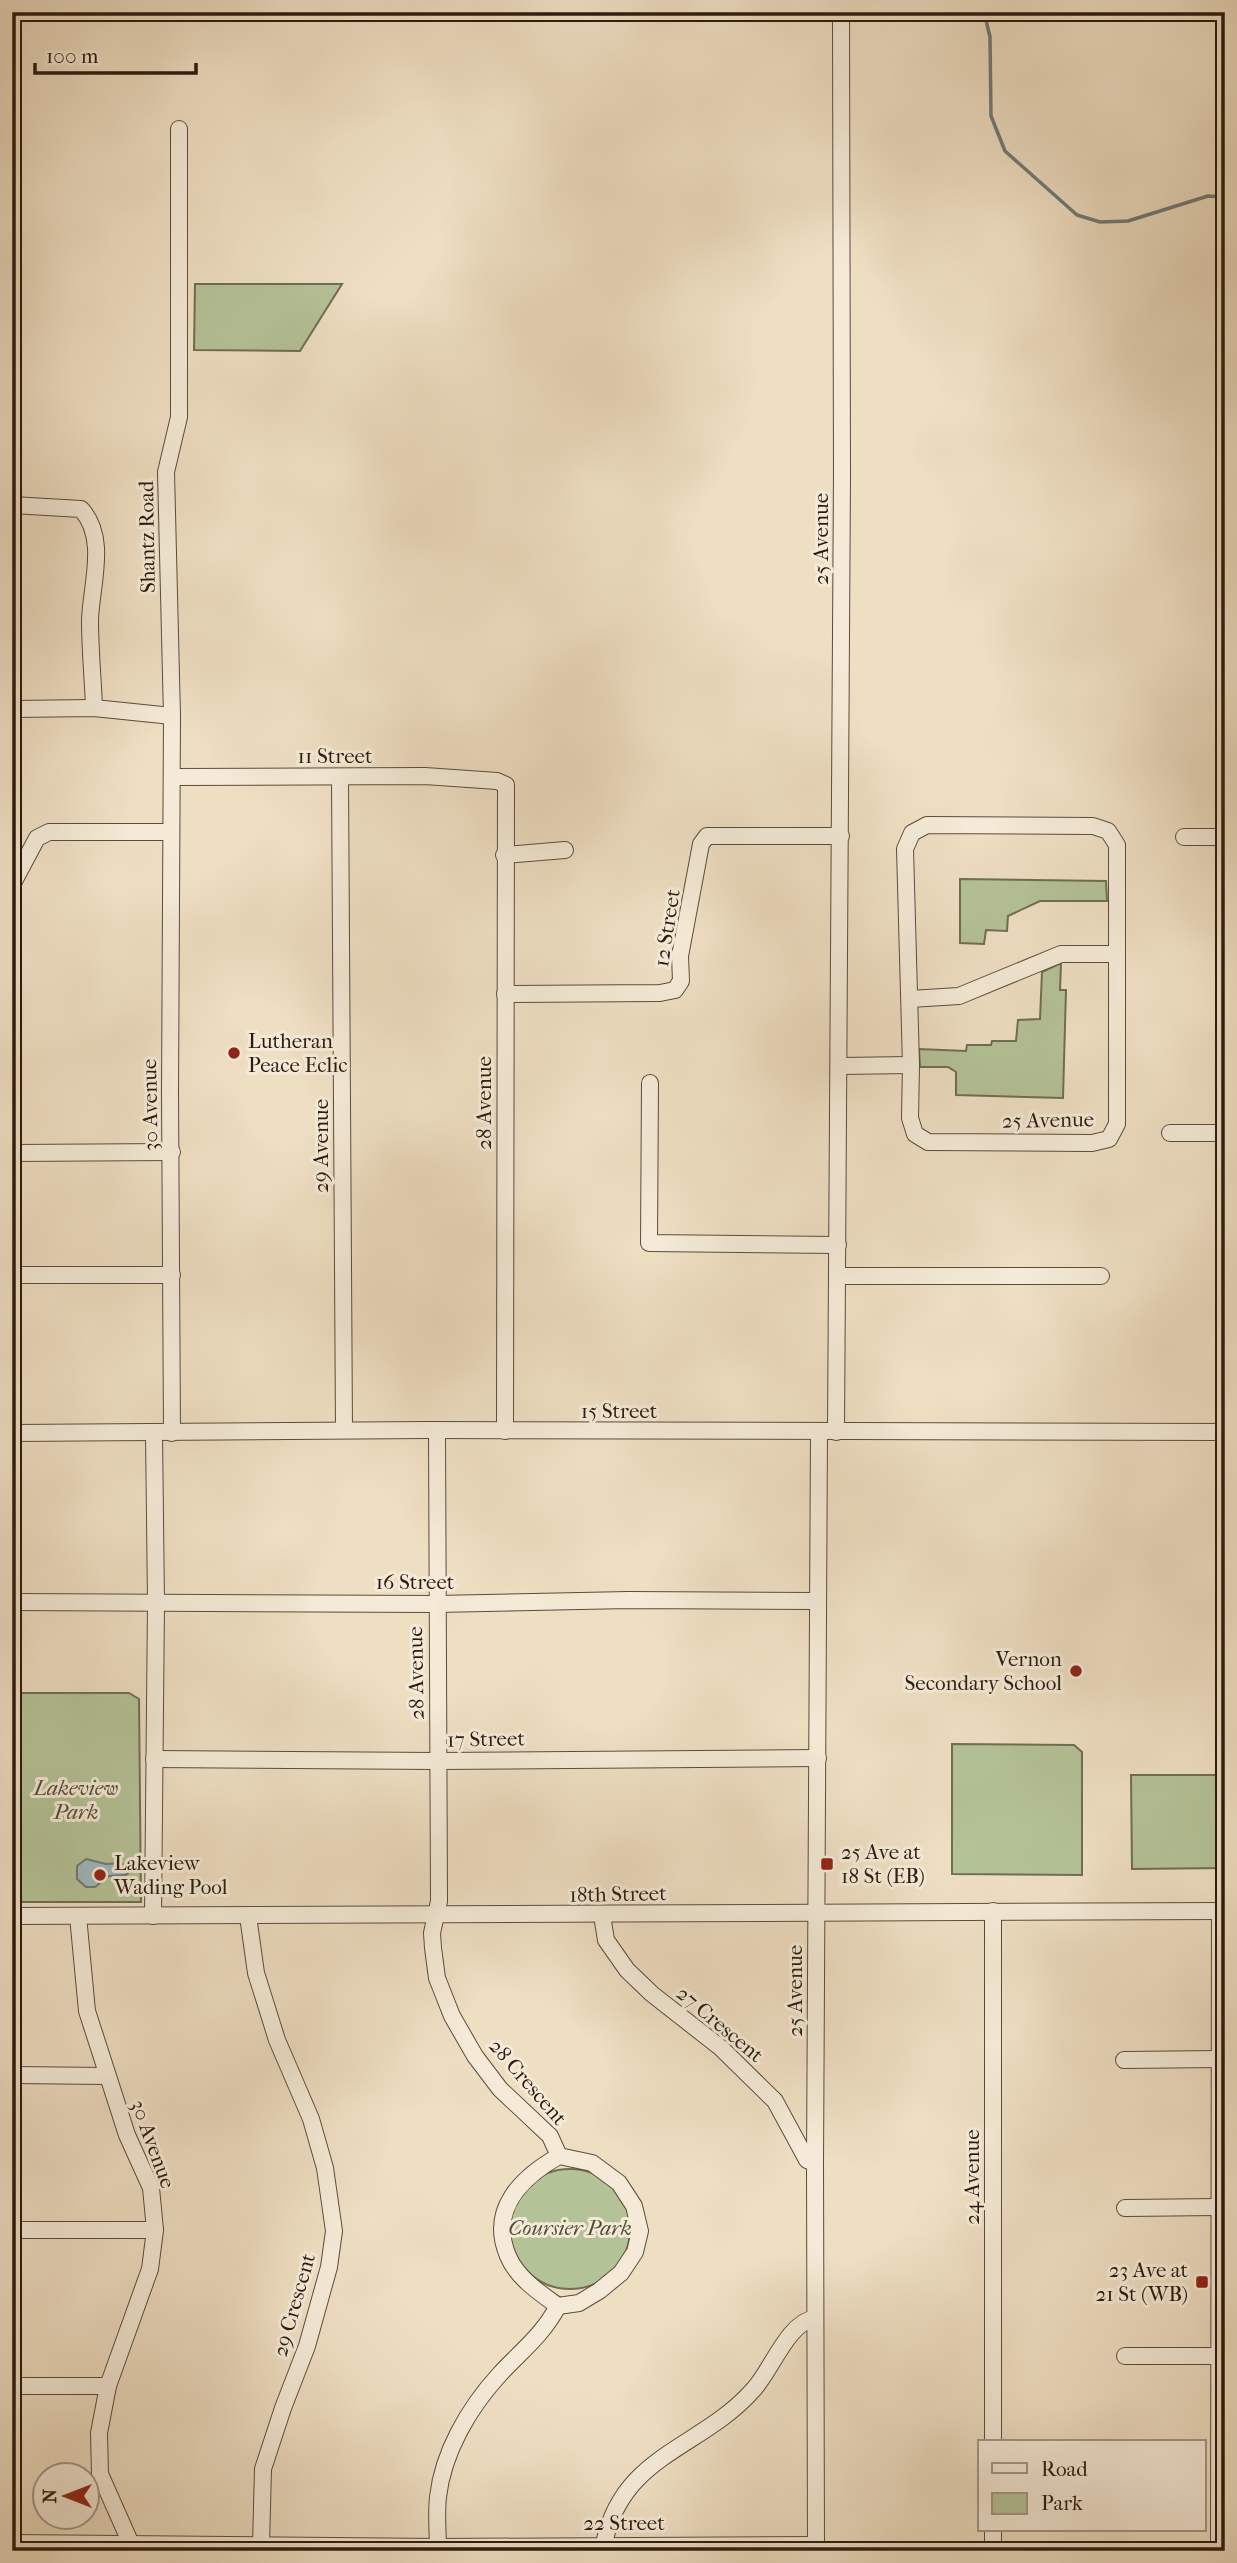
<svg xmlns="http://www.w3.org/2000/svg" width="1237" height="2563" viewBox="0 0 1237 2563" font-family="'IM FELL French Canon',serif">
<rect width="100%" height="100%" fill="#eedec2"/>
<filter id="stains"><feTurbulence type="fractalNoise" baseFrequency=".00286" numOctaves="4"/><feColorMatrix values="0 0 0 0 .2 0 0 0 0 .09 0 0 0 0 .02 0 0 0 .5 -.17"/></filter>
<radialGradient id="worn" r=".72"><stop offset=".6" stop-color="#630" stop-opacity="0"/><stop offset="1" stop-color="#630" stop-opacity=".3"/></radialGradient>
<g fill="#b4c297" stroke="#706e53" stroke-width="2">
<polygon points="195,284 342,284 300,351 194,350"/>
<polygon points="960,879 1106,881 1107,901 1040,901 1008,916 1007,931 986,930 984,944 960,943"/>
<polygon points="1061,963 1060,990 1066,990 1063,1098 956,1095 956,1072 948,1067 920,1067 919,1049 966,1051 967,1045 991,1045 992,1041 1016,1041 1018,1020 1040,1019 1042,972"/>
<polygon points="12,1693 129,1693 139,1699 141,1902 12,1902"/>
<polygon points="952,1744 1074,1745 1082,1752 1082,1875 952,1874"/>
<polygon points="1131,1775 1225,1775 1225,1868 1132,1869"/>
<circle cx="570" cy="2229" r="60"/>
</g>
<polygon fill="#a0b9bf" stroke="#717a79" stroke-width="2" points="86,1859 106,1864 120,1863 127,1866 129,1872 126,1875 109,1876 95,1887 86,1887 77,1879 77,1866"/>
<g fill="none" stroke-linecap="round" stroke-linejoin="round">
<polyline stroke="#717a79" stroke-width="3.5" points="984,12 990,37 991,116 1005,151 1077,215 1100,222 1128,221 1208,196 1225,197"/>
<g stroke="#5c4c3c" stroke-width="18">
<g id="minor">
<path d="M12,505L81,509C108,538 91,585 90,620C90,650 93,679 94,708"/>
<polyline points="12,709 94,708 172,716"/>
<polyline points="173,777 425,776 497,781 506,785 505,1431"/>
<polyline points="340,777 344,1430"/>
<polygon points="927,825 1093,826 1108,831 1117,845 1117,1124 1109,1139 1092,1143 928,1142 915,1134 910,1118 911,1065 905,849 912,833"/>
<polyline points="1184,837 1225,837"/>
<polyline points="504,855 565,850"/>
<polyline points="12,885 37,838 49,832 171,832"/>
<polyline points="505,994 660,993 675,990 681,981 680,956 701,844 707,836 841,836"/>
<polyline points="910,999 959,996 1061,954 1117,954"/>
<polyline points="840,1066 911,1065"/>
<polyline points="650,1083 649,1243 838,1245"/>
<polyline points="1170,1133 1225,1133"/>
<polyline points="12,1153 172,1152"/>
<polyline points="12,1275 172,1275"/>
<polyline points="838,1276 1101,1276"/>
<polyline points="437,1430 439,1901 432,1933 433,1948 437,1978 452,2016 475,2056 500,2089 550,2136 559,2156"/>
<polyline points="836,1432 842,475 841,12"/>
<polyline points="12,1433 427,1430 1225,1432"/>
<polyline points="172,1433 170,1092 172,716 166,472 179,417 179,129"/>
<polyline points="12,1602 436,1604 628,1600 817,1601"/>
<polyline points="154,1759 438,1761 818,1758"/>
<polyline points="993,1911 993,2442"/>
<polyline points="602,1915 606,1940 627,1970 652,1994 721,2048 775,2101 807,2160 815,2163"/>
<path d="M12,1916C416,1917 821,1910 1225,1911"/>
<polyline points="78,1916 87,2011 127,2135 151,2188 155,2230 150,2269 108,2386 99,2433 100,2474 131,2544"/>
<polyline points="153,1916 156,1603 154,1433"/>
<polyline points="248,1916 256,1973 277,2040 311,2119 325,2168 334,2231 329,2267 307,2346 283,2408 263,2469 261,2545"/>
<polyline points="1124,2060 1219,2059"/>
<polyline points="12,2075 107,2076"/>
<path d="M559,2156L592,2163L619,2183L634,2206L640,2231L635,2252L621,2273L599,2291L579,2303L558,2306C540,2293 517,2278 508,2256C488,2209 522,2177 559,2156Z"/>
<polyline points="1125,2208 1219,2207"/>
<polyline points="12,2230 155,2230"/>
<polyline points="1125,2356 1219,2356"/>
<polyline points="12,2386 108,2386"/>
<polyline points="993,2530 993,2551"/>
<polyline points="12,2543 438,2547 816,2545"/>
<path d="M604,2544C622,2454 701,2449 753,2390C772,2370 787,2323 815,2318"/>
<path d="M438,2551C438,2533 436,2515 438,2497C443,2452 469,2408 499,2375C521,2351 542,2336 558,2306"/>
<polyline points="816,2551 815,2163 819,1432"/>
<polyline points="1219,2551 1220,1911"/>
</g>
</g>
<use href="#minor" stroke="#f4ead7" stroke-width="16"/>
</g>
<g fill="#8f2418" stroke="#f4ead7" stroke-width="2.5">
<circle cx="234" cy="1053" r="7"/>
<circle cx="1076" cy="1671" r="7"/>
<rect x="820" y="1857" width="14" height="14" rx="3.5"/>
<circle cx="100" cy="1875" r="7"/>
<rect x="1195" y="2275" width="14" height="14" rx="3.5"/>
</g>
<g text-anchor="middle" stroke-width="6" stroke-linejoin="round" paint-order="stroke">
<g font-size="21" fill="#2b1b0f" stroke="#f4ead7">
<text transform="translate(147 537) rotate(-91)" y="7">Shantz Road</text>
<text transform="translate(821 539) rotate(-90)" y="7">25 Avenue</text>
<text x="335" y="763">11 Street</text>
<text transform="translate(667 928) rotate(-81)" y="7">12 Street</text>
<text transform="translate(484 1103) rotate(-90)" y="7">28 Avenue</text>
<text transform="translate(150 1105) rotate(-91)" y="7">30 Avenue</text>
<text transform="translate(1048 1120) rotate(-1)" y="7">25 Avenue</text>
<text transform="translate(321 1146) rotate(-90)" y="7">29 Avenue</text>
<text x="619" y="1418">15 Street</text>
<text x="415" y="1589">16 Street</text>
<text transform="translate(416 1673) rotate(-91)" y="7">28 Avenue</text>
<text transform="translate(486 1739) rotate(-1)" y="7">17 Street</text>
<text transform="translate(618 1894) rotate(-1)" y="7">18th Street</text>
<text transform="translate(795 1991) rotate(-90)" y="7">25 Avenue</text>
<text transform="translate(720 2024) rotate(40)" y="7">27 Crescent</text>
<text transform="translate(528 2082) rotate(49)" y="7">28 Crescent</text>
<text transform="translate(153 2144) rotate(70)" y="7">30 Avenue</text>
<text transform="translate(972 2177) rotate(-90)" y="7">24 Avenue</text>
<text transform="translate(294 2305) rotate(-74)" y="7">29 Crescent</text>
<text x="624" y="2530">22 Street</text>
</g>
<g font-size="21" fill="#2b1b0f" stroke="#f4ead7" text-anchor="start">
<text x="248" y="1048">Lutheran<tspan x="248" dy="24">Peace Eclic</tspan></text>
<text x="1062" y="1666" text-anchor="end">Vernon<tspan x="1062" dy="24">Secondary School</tspan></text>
<text x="841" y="1859">25 Ave at<tspan x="841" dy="24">18 St (EB)</tspan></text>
<text x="114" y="1870">Lakeview<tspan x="114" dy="24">Wading Pool</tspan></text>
<text x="1188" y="2277" text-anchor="end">23 Ave at<tspan x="1188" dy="24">21 St (WB)</tspan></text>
</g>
<g font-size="21" font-style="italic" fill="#544d38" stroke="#f4ead7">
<text x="76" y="1795">Lakeview<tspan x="76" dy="24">Park</tspan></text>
<text x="570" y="2235">Coursier Park</text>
</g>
</g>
<rect width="1237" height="2563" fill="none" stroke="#eedec2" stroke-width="42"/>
<rect x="14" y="14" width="1209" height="2535" fill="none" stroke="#2b1b0f" stroke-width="3.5"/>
<rect x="21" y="21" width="1195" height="2521" fill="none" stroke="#2b1b0f" stroke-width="2"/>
<rect x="978" y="2440" width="228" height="91" fill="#f4ead7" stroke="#a49787" stroke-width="2"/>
<rect x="992" y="2463" width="35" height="10" fill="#f4ead7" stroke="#a49787" stroke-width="2"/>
<text x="1041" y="2476" font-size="21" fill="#2b1b0f">Road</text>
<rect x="992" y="2493" width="35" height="21" fill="#b4c297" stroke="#a49787" stroke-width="2"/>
<text x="1041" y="2510" font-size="21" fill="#2b1b0f">Park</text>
<g transform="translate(66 2496) rotate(270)"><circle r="33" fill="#f4ead7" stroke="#a49787" stroke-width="2"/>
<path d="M0-5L12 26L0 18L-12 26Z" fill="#8f2418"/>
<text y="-10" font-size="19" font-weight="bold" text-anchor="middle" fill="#2b1b0f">N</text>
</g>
<path d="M35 63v10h161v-10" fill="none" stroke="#2b1b0f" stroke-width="3.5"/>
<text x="46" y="63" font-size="21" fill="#2b1b0f" stroke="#f4ead7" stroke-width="5" paint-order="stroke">100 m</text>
<rect width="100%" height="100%" filter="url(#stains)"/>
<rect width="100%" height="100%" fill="url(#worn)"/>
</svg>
